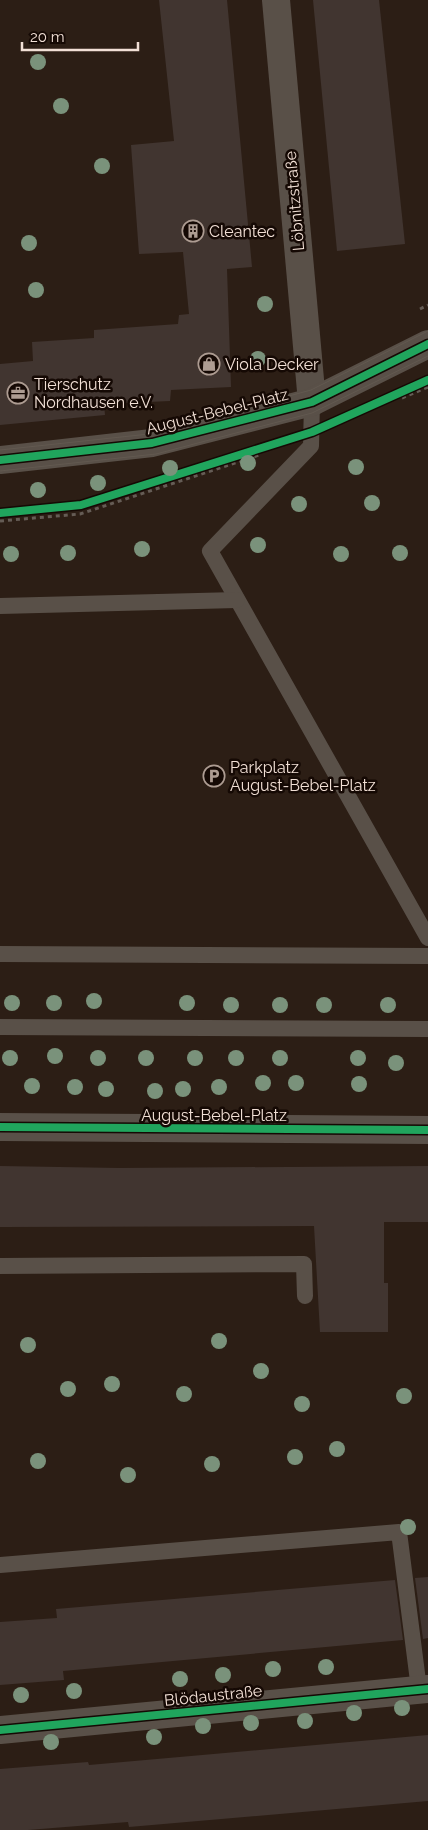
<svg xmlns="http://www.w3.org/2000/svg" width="428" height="1830" viewBox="0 0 428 1830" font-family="Raleway,sans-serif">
<rect width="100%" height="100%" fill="#2c1e15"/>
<g fill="#413530">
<polygon points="159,0 227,0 252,267 227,269 231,387 171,390 170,401 104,404 105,415 0,425 0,364 33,361 32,342 94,338 94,330 178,324 179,315 189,314 183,252 139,254 131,145 174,141"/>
<polygon points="313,0 379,0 405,244 337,251"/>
<polygon points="0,1166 119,1168 428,1166 428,1222 384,1222 384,1283 388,1283 388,1332 320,1332 314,1226 0,1227"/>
<polygon points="428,1577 428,1638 423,1639 415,1578"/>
<polygon points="395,1580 403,1640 63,1671 64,1680 0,1685 0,1622 57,1618 56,1609"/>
<polygon points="428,1735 428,1801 129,1827 128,1822 28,1830 0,1830 0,1769 88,1762 89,1765"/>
</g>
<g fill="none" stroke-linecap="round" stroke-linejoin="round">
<g stroke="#655c55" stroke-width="3" stroke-dasharray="4 4" stroke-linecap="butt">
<polyline points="420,309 428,305"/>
<polyline points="402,398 428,387"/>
<polyline points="0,521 80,514 262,454"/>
</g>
<g stroke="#595048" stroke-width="16">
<polyline points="312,402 311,446 210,551 428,938"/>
<polyline points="0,606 237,600"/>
<polyline points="0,954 428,956"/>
<polyline points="0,1027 428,1029"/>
<polyline points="0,1266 304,1264 305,1296"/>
<polyline points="0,1565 399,1532 419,1689"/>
</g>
<g stroke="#595048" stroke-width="28">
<polyline points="276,0 312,402"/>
<polyline points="0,460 152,443 312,402 428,344"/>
<polyline points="0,1127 428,1130"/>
<polyline points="0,1730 428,1689"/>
</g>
<g stroke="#625950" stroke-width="1">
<polyline points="0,450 149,434 311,390 428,331"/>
<polyline points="0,471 156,454 312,413 428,356"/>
</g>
<g stroke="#150904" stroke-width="11">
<g id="cycleway">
<polyline points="0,460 152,443 312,402 428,344"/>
<polyline points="0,513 81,505 312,432 428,380"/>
<polyline points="0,1127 428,1130"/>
<polyline points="0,1730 428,1689"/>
</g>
</g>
<use href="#cycleway" stroke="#20a55d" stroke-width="8"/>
</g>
<g fill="#7a927b">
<circle cx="38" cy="62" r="8"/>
<circle cx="61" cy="106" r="8"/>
<circle cx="102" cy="166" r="8"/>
<circle cx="29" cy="243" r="8"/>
<circle cx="36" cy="290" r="8"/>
<circle cx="265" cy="304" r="8"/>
<circle cx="258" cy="359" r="8"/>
<circle cx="248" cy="463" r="8"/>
<circle cx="356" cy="467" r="8"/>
<circle cx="170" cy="468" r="8"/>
<circle cx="98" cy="483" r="8"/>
<circle cx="38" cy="490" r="8"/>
<circle cx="372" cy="503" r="8"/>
<circle cx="299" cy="504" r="8"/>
<circle cx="258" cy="545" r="8"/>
<circle cx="142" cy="549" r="8"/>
<circle cx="68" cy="553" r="8"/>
<circle cx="400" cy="553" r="8"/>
<circle cx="11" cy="554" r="8"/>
<circle cx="341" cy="554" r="8"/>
<circle cx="94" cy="1001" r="8"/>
<circle cx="12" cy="1003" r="8"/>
<circle cx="54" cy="1003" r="8"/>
<circle cx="187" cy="1003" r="8"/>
<circle cx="231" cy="1005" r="8"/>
<circle cx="280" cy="1005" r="8"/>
<circle cx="324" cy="1005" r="8"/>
<circle cx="388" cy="1005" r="8"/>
<circle cx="55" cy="1056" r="8"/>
<circle cx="10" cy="1058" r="8"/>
<circle cx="98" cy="1058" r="8"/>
<circle cx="146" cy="1058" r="8"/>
<circle cx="195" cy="1058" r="8"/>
<circle cx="236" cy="1058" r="8"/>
<circle cx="280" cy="1058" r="8"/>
<circle cx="358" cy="1058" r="8"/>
<circle cx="396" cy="1063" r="8"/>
<circle cx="263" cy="1083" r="8"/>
<circle cx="296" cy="1083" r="8"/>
<circle cx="359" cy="1084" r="8"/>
<circle cx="32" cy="1086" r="8"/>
<circle cx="75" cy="1087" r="8"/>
<circle cx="219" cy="1087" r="8"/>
<circle cx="106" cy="1089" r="8"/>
<circle cx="183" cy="1089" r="8"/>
<circle cx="155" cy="1091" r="8"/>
<circle cx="219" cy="1341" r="8"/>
<circle cx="28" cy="1345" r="8"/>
<circle cx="261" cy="1371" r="8"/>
<circle cx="112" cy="1384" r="8"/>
<circle cx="68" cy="1389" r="8"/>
<circle cx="184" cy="1394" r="8"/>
<circle cx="404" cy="1396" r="8"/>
<circle cx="302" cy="1404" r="8"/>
<circle cx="337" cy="1449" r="8"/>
<circle cx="295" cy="1457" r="8"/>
<circle cx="38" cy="1461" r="8"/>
<circle cx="212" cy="1464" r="8"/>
<circle cx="128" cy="1475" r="8"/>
<circle cx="408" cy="1527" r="8"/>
<circle cx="326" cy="1667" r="8"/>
<circle cx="273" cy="1669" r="8"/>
<circle cx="223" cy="1675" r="8"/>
<circle cx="180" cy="1679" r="8"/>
<circle cx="74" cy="1691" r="8"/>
<circle cx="21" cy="1695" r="8"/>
<circle cx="402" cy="1708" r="8"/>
<circle cx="354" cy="1713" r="8"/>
<circle cx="305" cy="1721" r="8"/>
<circle cx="251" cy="1723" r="8"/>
<circle cx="203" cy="1726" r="8"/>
<circle cx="154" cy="1737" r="8"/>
<circle cx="51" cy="1742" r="8"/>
</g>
<defs>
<g id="building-ring" transform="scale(1.125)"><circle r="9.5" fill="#150904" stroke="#ad9c92" stroke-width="1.5"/><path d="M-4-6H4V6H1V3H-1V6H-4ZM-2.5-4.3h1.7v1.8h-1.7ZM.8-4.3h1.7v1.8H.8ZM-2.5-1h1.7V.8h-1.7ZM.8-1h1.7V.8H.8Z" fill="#ad9c92"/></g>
<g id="shop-ring" transform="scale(1.125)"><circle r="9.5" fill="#150904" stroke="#ad9c92" stroke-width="1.5"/><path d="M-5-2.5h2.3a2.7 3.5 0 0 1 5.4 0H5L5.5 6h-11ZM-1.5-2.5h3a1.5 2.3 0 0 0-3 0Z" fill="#ad9c92"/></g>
<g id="office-ring" transform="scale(1.125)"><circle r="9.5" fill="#150904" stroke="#ad9c92" stroke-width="1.5"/><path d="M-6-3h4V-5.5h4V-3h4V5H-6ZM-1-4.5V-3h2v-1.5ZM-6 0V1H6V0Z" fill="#ad9c92"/></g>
<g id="parking-ring" transform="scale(1.125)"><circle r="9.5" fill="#150904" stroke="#ad9c92" stroke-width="1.5"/><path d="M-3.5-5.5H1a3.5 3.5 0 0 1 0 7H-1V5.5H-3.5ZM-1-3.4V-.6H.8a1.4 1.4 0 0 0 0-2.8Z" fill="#ad9c92"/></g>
</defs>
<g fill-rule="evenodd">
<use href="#building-ring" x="193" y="231"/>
<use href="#shop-ring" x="209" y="364"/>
<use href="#office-ring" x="18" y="393"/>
<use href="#parking-ring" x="214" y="776"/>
</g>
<g text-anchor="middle" stroke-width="5" stroke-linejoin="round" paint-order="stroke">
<g font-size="16" fill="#f2e0d6" stroke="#150904">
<text transform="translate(294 201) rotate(-95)" y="6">Löbnitzstraße</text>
<text transform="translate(217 411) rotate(-14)" y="6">August-Bebel-Platz</text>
<text x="214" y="1121">August-Bebel-Platz</text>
<text transform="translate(213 1695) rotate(-6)" y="6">Blödaustraße</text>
</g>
<g font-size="16" fill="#f2e0d6" stroke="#150904" text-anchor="start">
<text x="209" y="237">Cleantec</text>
<text x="225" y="370">Viola Decker</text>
<text x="34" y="390">Tierschutz<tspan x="34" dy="18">Nordhausen e.V.</tspan></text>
<text x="230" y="773">Parkplatz<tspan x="230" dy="18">August-Bebel-Platz</tspan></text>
</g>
</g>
<path d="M22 42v8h116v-8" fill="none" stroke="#f2e0d6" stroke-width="2.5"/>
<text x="30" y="42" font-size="15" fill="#f2e0d6" stroke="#150904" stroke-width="4" paint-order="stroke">20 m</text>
</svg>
